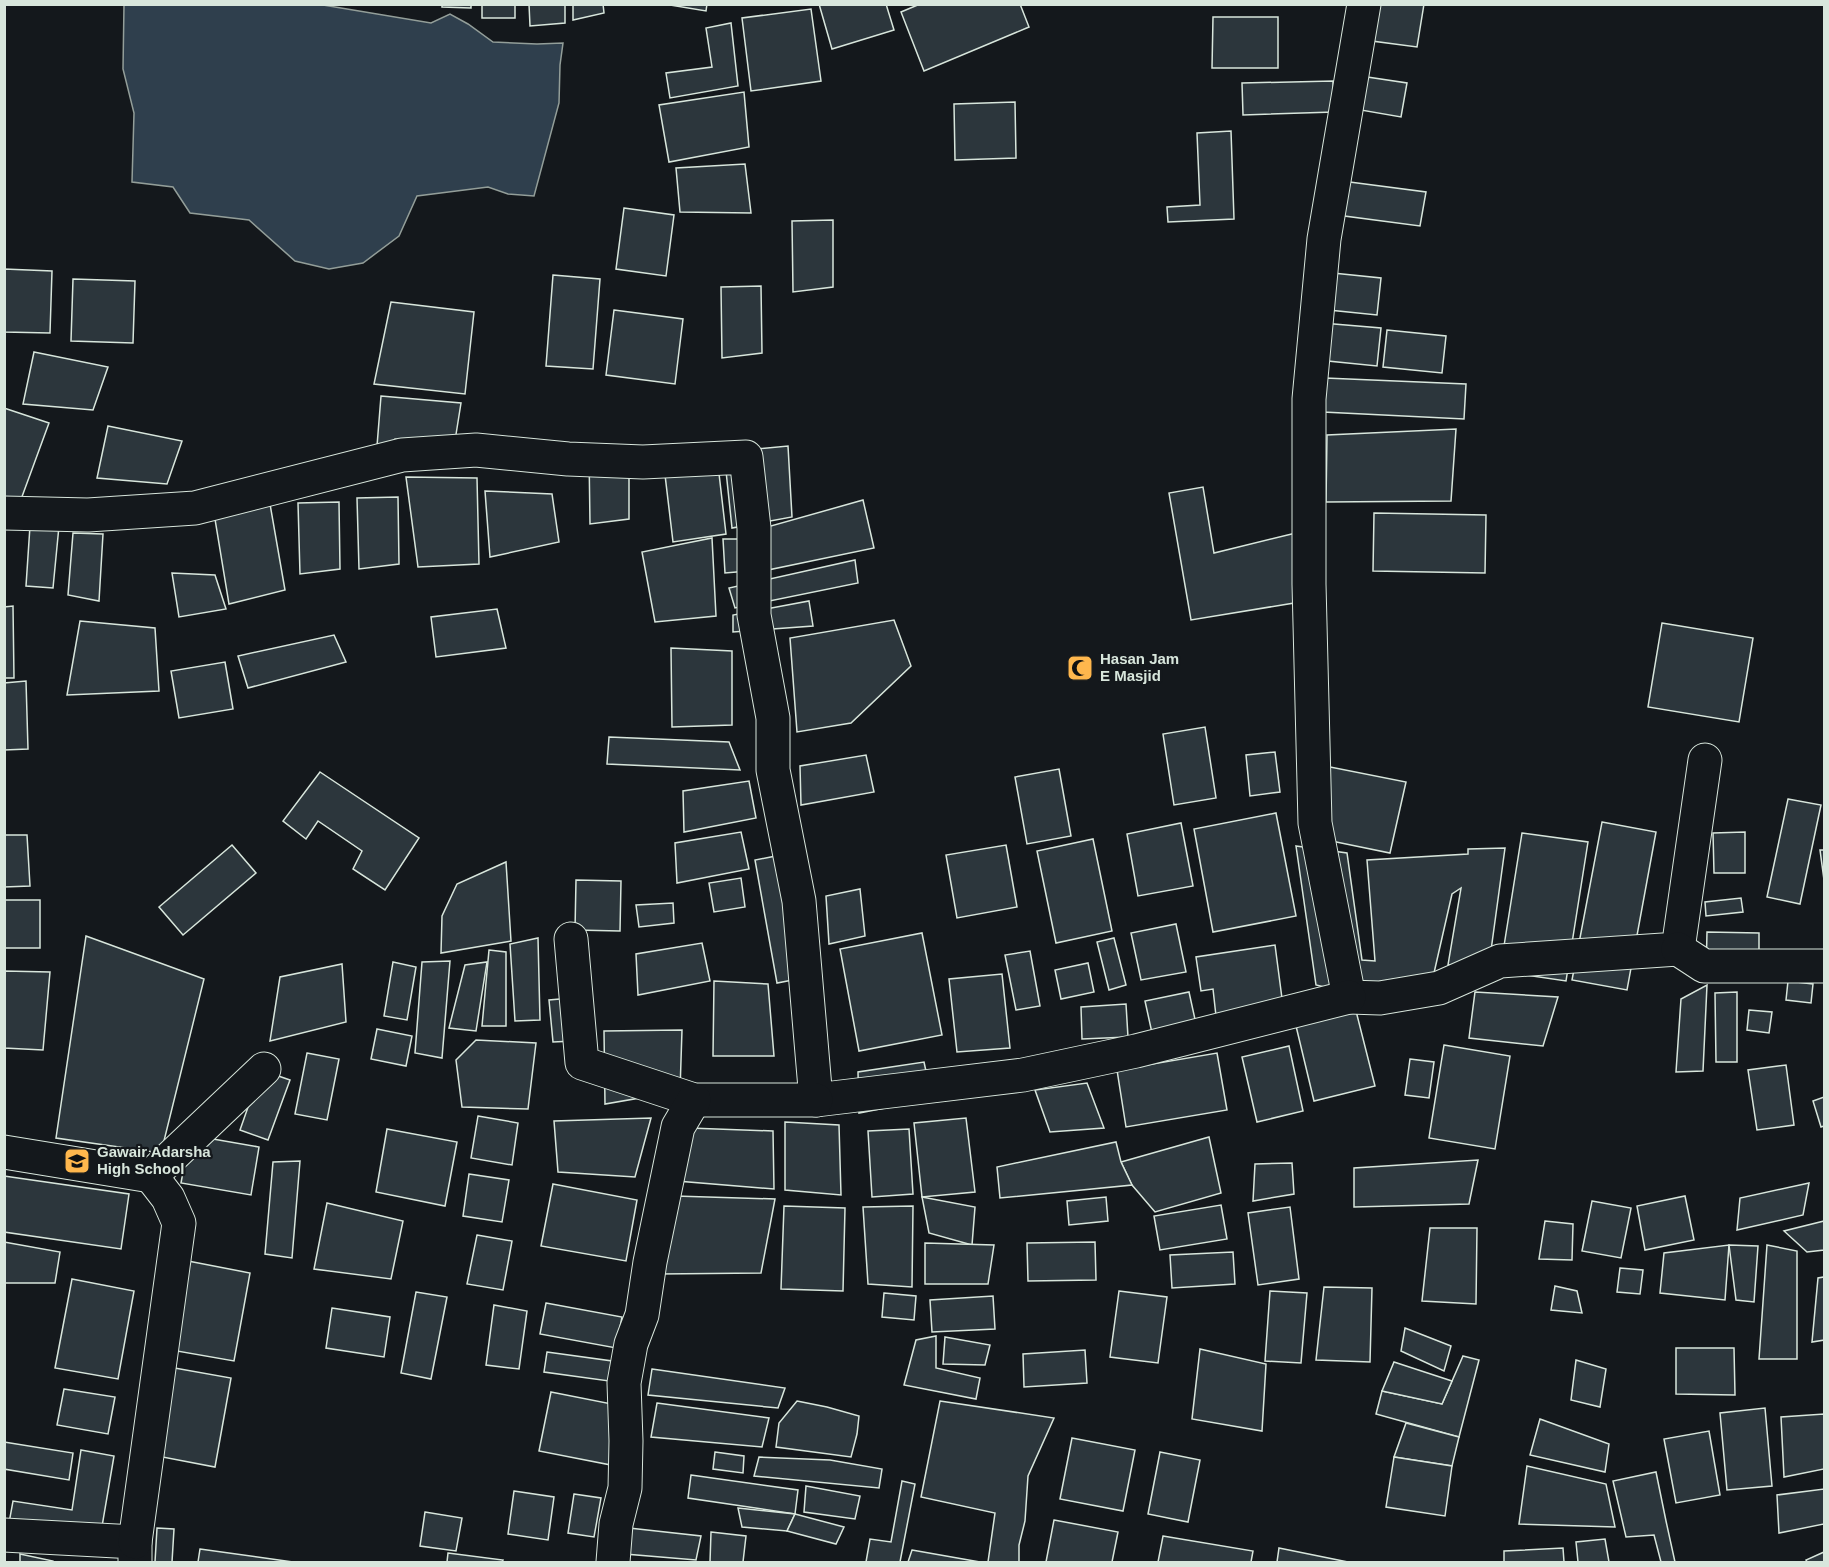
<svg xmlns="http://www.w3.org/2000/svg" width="1829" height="1567" viewBox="0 0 1829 1567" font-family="Arial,sans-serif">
<rect width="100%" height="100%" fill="#14181c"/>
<polygon fill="#2f3f4d" stroke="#939e99" stroke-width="1.5" points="317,4 431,23 450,14 468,24 493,42 537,44 563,43 560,65 559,103 534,196 508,194 488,187 417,196 399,236 363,263 329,269 295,261 249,220 190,213 173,187 132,182 134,113 123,69 124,5"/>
<g fill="#2c363c" stroke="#d8e6dc" stroke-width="1.5">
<polygon points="442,4 471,4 471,8 442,7"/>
<rect x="482" y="4" width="33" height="14"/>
<polygon points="529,4 565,4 565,23 530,26"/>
<polygon points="573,4 603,4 604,13 573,20"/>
<polygon points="664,4 707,4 706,11"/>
<polygon points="819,4 886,4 894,30 832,49"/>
<polygon points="920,4 1020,4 1029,27 924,71 901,12"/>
<polygon points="1377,4 1424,4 1417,47 1372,41"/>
<polygon points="811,9 821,81 751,91 742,18"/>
<polygon points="1213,17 1278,17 1278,68 1212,68"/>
<polygon points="731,23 738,86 670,98 666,73 712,67 706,28"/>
<polygon points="1354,75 1407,83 1401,117 1349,108"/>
<polygon points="1333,81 1334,112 1243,115 1242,83"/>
<polygon points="744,92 749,147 669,162 659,105"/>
<polygon points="1015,102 1016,158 955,160 954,104"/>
<polygon points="1231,131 1234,219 1168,222 1167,207 1200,205 1197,133"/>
<polygon points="745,164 751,213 680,212 676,168"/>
<polygon points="1342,181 1426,192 1420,226 1337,215"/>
<polygon points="624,208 674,215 666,276 616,269"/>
<polygon points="833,220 833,287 793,292 792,221"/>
<polygon points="4,269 52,271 50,333 4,332"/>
<polygon points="1323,272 1381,278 1377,315 1319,309"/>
<polygon points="553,275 600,279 593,369 546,366"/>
<polygon points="73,279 135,281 133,343 71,341"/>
<polygon points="761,286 762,353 722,358 721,287"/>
<polygon points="391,302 474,312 465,394 374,384"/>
<polygon points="614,310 683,319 675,384 606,375"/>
<polygon points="1322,323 1381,328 1377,366 1318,360"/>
<polygon points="1387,330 1446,336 1442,373 1383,367"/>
<polygon points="34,352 108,367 93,410 23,404"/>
<polygon points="1325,378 1466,384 1464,419 1323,412"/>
<polygon points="381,396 461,403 454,447 395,439 392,448 377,446"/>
<polygon points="4,408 49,423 16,513 4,508"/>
<polygon points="108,426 182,441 167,484 97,478"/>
<polygon points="1456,429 1451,501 1326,502 1327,435"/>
<polygon points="788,446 792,517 732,528 724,452"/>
<polygon points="629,452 629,519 590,524 589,453"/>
<polygon points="663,458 718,465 726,534 673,542"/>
<polygon points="406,477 477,478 479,564 418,567"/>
<polygon points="1203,487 1214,553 1300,532 1300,602 1191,620 1169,493"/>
<polygon points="485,491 552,494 559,542 490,557"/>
<polygon points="398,497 399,564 359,569 357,498"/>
<polygon points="863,500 874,548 763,571 757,530"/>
<polygon points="339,502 340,569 300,574 298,503"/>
<polygon points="270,504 285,590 229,604 214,513"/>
<polygon points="1374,513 1486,515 1485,573 1373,571"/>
<polygon points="30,526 59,526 53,588 26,586"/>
<polygon points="73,533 103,534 99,601 68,595"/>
<polygon points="712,538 716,616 655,622 642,552"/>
<polygon points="723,539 746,539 748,571 725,573"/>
<polygon points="855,560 858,583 735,608 729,588"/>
<polygon points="172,573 215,575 226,609 179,617"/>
<polygon points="809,601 813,626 733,632 733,615"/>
<polygon points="13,606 14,678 4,678 4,607"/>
<polygon points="497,609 506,648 436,657 431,617"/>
<polygon points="894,620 911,666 851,723 797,732 790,638"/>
<polygon points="80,621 155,628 159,691 67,695"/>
<polygon points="1662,623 1753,638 1739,722 1648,707"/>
<polygon points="334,635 346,662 248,688 238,656"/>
<polygon points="671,648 732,651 732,725 672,727"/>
<polygon points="225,662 233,709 179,718 171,671"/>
<polygon points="26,681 28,749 4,750 4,683"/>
<polygon points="1205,727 1216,798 1174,805 1163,734"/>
<polygon points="609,737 729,742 740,770 607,764"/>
<polygon points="1275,752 1280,792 1250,796 1246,755"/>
<polygon points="866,755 874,792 801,805 800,766"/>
<polygon points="1305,762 1406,782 1390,853 1302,835"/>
<polygon points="1059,769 1071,836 1027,844 1015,777"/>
<polygon points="320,772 419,838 385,890 353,869 362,851 318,821 306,839 283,821"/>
<polygon points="749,781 756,818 684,832 683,791"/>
<polygon points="1788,799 1821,805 1800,904 1767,897"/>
<polygon points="1276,813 1296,916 1213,932 1194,829"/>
<polygon points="1602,822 1656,832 1627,990 1572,980"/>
<polygon points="1181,823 1193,886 1138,896 1127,834"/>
<polygon points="741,832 749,869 677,883 675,843"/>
<polygon points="1745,832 1745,873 1714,873 1713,833"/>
<polygon points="1522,833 1588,842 1566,981 1500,971"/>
<polygon points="4,835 27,835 30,886 4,887"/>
<polygon points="1093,839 1112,931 1056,943 1037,851"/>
<polygon points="232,845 256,873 183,935 159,907"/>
<polygon points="1006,845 1017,907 957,918 946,855"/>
<polygon points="1296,846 1347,853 1362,960 1375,961 1367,860 1468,854 1468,849 1505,848 1489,965 1448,965 1461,888 1452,894 1434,973 1377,982 1341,991 1316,985"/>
<polygon points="1820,850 1824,850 1824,880"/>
<polygon points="781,855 803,978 777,983 755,860"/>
<polygon points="506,862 511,941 441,953 442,916 457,884"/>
<polygon points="741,878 745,907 714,912 709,883"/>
<polygon points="576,880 621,881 620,931 575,930"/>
<polygon points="860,889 865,936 829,944 826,896"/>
<polygon points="1741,898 1743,912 1706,916 1705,902"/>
<rect x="4" y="900" width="36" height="48"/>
<polygon points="673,903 674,923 639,927 636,905"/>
<polygon points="1176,924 1186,972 1141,980 1131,933"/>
<polygon points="1707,932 1759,933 1759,974 1706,973"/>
<polygon points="922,933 942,1035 859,1051 840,949"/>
<polygon points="86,936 204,979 161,1153 56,1138"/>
<polygon points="538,938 540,1020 515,1021 510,944"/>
<polygon points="1114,938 1126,985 1109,990 1097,942"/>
<polygon points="702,943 710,981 638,995 636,954"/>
<polygon points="1275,945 1283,1006 1216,1016 1213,989 1201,991 1196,957"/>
<polygon points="489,950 506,952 506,1026 482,1026"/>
<polygon points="1030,951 1040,1006 1016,1010 1005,955"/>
<polygon points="450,961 442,1058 415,1053 422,962"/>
<polygon points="393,962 416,967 407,1020 384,1016"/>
<polygon points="487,962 476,1031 449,1028 465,965"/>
<polygon points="1088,963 1094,992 1061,999 1055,970"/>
<polygon points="342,964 346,1022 270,1041 280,977"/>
<polygon points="4,971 50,972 43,1050 4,1048"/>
<polygon points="1002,974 1010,1048 957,1052 949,979"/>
<polygon points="714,981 768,984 774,1056 713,1056"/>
<polygon points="1788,981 1813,984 1811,1003 1786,1000"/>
<polygon points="1707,985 1703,1071 1676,1072 1681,999"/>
<polygon points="1189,992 1198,1033 1154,1042 1145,1001"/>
<polygon points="1475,992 1558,997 1543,1046 1469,1038"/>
<polygon points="1737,992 1737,1062 1716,1062 1715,993"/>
<polygon points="571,998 574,1041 553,1042 549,1000"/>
<polygon points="1126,1004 1128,1037 1082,1039 1081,1007"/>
<polygon points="1749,1010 1772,1012 1769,1033 1747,1030"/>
<polygon points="1356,1011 1375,1086 1314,1101 1296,1026"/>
<polygon points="377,1029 412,1036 406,1066 371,1059"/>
<polygon points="682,1030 680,1091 605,1104 604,1031"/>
<polygon points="476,1040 536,1043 528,1109 462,1107 456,1060"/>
<polygon points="1444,1045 1510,1056 1495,1149 1429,1138"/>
<polygon points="1289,1046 1303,1111 1257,1122 1242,1057"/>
<polygon points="307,1053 339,1059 327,1120 295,1114"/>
<polygon points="1217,1053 1227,1110 1126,1127 1117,1070"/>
<polygon points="1410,1059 1434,1062 1429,1098 1405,1095"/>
<polygon points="924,1062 932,1099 859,1113 858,1072"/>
<polygon points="1786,1065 1794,1125 1757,1130 1748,1070"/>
<polygon points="261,1070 290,1080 268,1140 240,1130"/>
<polygon points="1087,1083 1104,1128 1050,1132 1035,1090"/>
<polygon points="1824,1097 1824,1126 1821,1127 1813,1101"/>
<polygon points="478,1116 518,1123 512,1165 471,1158"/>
<polygon points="651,1118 635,1177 558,1172 554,1121"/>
<polygon points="966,1118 975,1192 922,1197 914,1123"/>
<polygon points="785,1122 839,1125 841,1195 785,1190"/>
<polygon points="689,1128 773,1131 774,1189 677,1181"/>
<polygon points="387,1129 457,1142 445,1206 376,1192"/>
<polygon points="909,1129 913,1194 872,1197 868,1131"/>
<polygon points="190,1135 259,1147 251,1195 181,1183"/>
<polygon points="1209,1137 1221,1193 1155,1212 1132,1185 1121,1162"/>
<polygon points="1116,1142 1121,1162 1132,1185 1000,1198 997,1167"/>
<polygon points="1478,1160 1469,1204 1354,1207 1354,1168"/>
<polygon points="300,1161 292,1258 265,1254 273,1162"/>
<polygon points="1292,1163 1294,1194 1253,1201 1255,1164"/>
<polygon points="469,1174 509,1180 502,1222 463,1216"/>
<polygon points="4,1176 129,1194 121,1249 4,1232"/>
<polygon points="1809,1183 1803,1215 1737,1230 1740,1198"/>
<polygon points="553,1184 637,1200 626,1261 541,1246"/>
<polygon points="675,1196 775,1199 761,1273 659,1274"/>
<polygon points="1685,1196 1694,1240 1645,1250 1637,1206"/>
<polygon points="922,1197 975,1207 972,1245 929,1233"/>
<polygon points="1106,1197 1108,1221 1069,1225 1067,1201"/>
<polygon points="1592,1201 1631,1208 1621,1258 1582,1251"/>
<polygon points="327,1203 403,1221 391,1279 314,1269"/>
<polygon points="1221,1205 1227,1239 1160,1250 1154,1216"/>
<polygon points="784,1206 845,1208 843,1291 781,1289"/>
<polygon points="913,1206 912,1287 868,1284 863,1207"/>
<polygon points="1290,1207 1299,1279 1258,1285 1248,1213"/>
<polygon points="1545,1221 1573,1224 1572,1260 1539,1259"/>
<polygon points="1824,1221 1824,1250 1807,1252 1784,1231"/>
<polygon points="1430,1228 1477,1228 1476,1304 1422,1301"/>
<polygon points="477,1235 512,1241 503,1290 467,1284"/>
<polygon points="4,1242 60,1252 55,1283 4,1283"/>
<polygon points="1095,1242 1096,1280 1028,1281 1027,1243"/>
<polygon points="925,1243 994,1245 988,1284 925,1284"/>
<polygon points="1729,1245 1725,1300 1660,1293 1664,1253"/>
<polygon points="1729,1245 1758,1246 1754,1302 1736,1300"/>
<polygon points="1767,1245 1797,1251 1797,1359 1759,1359"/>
<polygon points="1233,1252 1235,1284 1172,1288 1170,1255"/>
<polygon points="188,1261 250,1273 234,1361 171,1350"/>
<polygon points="1620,1268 1643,1270 1640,1294 1617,1292"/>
<polygon points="1824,1277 1824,1340 1812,1342 1818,1278"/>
<polygon points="72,1279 134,1291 118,1379 55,1368"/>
<polygon points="1555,1286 1577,1291 1582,1313 1551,1310"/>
<polygon points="1324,1287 1372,1288 1370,1362 1316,1360"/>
<polygon points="1119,1291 1167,1297 1158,1363 1110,1357"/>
<polygon points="1270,1291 1307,1293 1301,1363 1265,1361"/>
<polygon points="416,1292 447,1297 431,1379 401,1373"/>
<polygon points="884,1293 916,1296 914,1320 882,1317"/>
<polygon points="993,1296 995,1329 932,1332 930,1300"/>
<polygon points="546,1303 622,1317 616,1348 540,1334"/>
<polygon points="494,1305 527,1311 519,1369 486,1365"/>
<polygon points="332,1308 390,1317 384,1357 326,1348"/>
<polygon points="1405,1328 1451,1346 1444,1371 1401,1351"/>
<polygon points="936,1336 936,1368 980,1378 976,1399 904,1385 916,1340"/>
<polygon points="945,1337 990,1345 985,1365 943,1364"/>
<polygon points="1676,1348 1734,1348 1735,1395 1676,1394"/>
<polygon points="1200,1349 1266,1364 1262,1431 1192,1419"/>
<polygon points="1085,1350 1087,1383 1024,1387 1023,1354"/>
<polygon points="547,1352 612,1361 609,1381 544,1372"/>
<polygon points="1463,1356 1479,1360 1459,1437 1376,1414 1382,1391 1442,1404"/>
<polygon points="1576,1360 1606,1369 1600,1407 1571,1400"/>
<polygon points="1394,1362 1452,1381 1442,1404 1382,1391"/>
<polygon points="169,1367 231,1378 215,1467 152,1455"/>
<polygon points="652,1369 785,1388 778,1408 648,1395"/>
<polygon points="64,1389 115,1397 108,1434 57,1425"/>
<polygon points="551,1392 622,1406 611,1465 539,1451"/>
<polygon points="797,1401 827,1407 859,1416 857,1434 851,1457 776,1447 779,1423"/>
<polygon points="940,1401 1054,1418 1028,1476 1025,1521 1019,1545 1019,1562 988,1562 995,1513 921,1497"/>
<polygon points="657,1403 769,1418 762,1447 651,1437"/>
<polygon points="1765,1408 1772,1486 1727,1490 1720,1413"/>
<polygon points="1824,1414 1824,1469 1784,1477 1781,1417"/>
<polygon points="1540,1419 1609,1444 1605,1472 1530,1455"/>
<polygon points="1406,1423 1459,1437 1452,1466 1394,1457"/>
<polygon points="1709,1431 1720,1495 1676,1503 1664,1439"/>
<polygon points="1072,1438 1135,1450 1123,1511 1060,1499"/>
<polygon points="4,1442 73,1453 69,1480 4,1469"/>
<polygon points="81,1450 114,1456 98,1550 7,1534 13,1501 72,1510"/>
<polygon points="715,1452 744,1456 743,1473 713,1469"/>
<polygon points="1160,1452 1200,1460 1188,1522 1148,1514"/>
<polygon points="759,1457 830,1460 882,1469 879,1488 754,1476"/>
<polygon points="1394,1457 1452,1466 1445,1516 1386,1507"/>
<polygon points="1527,1466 1606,1484 1615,1527 1519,1524"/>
<polygon points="1656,1472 1666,1521 1675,1562 1661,1562 1654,1535 1626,1537 1613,1481"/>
<polygon points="691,1475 798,1490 795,1514 688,1498"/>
<polygon points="902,1481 915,1484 900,1562 866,1562 870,1539 891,1542"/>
<polygon points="806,1486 860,1496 855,1519 804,1512"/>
<polygon points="1824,1489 1824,1524 1779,1533 1777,1495"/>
<polygon points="514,1491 554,1497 548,1540 508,1534"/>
<polygon points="574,1494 601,1498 594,1537 568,1533"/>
<polygon points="738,1508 795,1514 787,1531 742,1527"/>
<polygon points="425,1512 462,1518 456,1551 420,1546"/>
<polygon points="795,1514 844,1527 836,1544 787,1531"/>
<polygon points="1054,1520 1118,1532 1112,1562 1046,1562"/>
<polygon points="157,1528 174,1529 172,1562 155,1562"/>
<polygon points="629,1528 701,1536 696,1560 625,1554"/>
<polygon points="711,1532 746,1536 743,1562 710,1562"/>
<polygon points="1163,1536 1253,1551 1251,1562 1158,1562"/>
<polygon points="1605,1539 1609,1562 1578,1562 1576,1542"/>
<polygon points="1279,1548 1348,1562 1277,1562"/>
<polygon points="1563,1548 1564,1562 1504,1562 1504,1551"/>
<polygon points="200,1549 293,1562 198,1562"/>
<polygon points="912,1550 980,1562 908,1562"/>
<polygon points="1824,1552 1824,1562 1807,1562 1806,1560"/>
<polygon points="448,1553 503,1560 502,1562 447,1562"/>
<polygon points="20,1554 53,1561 53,1562 20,1562"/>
</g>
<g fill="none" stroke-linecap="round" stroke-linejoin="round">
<g stroke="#d8e6dc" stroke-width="35">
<g id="minor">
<polyline points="1364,4 1324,239 1309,399 1309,584 1315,823 1349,997 1380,998 1439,988 1500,961 1678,949 1705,760"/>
<polyline points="4,513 88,515 195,508 402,455 476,450 568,459 643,462 746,457 754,528 754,615 773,718 773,770 799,901 816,1100 1023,1075 1136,1051 1349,997"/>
<polyline points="571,939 582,1063 694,1100 816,1100"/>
<polyline points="1678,949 1704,966 1824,966"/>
<polyline points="4,1152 151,1176 264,1069"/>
<polyline points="4,1535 135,1542 135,1562"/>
<polyline points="135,1542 179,1223 168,1198 151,1176"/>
<polyline points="613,1562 616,1524 625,1488 626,1441 624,1383 631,1344 642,1315 650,1262 678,1127 694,1100"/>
</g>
</g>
<use href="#minor" stroke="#14181c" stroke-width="33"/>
</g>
<defs>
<g id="mosque-square" transform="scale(1.35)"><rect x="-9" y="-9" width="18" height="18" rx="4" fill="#ffb74d" stroke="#14181c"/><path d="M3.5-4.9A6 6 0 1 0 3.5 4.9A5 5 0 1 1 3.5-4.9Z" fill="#111"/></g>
<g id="school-square" transform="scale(1.35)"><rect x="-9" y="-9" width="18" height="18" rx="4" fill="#ffb74d" stroke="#14181c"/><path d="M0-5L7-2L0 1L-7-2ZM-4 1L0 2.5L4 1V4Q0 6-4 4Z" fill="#111"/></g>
</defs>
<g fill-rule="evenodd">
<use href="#mosque-square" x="1080" y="668"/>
<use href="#school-square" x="77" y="1161"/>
</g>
<g text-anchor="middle" stroke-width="4.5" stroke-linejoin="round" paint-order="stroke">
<g font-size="15" font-weight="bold" fill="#d8e6dc" stroke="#14181c" text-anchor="start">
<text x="1100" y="664">Hasan Jam<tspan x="1100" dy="17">E Masjid</tspan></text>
<text x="97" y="1157">Gawair Adarsha<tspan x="97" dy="17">High School</tspan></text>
</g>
</g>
<rect width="1829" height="1567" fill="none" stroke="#d8e6dc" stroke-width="12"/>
</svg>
